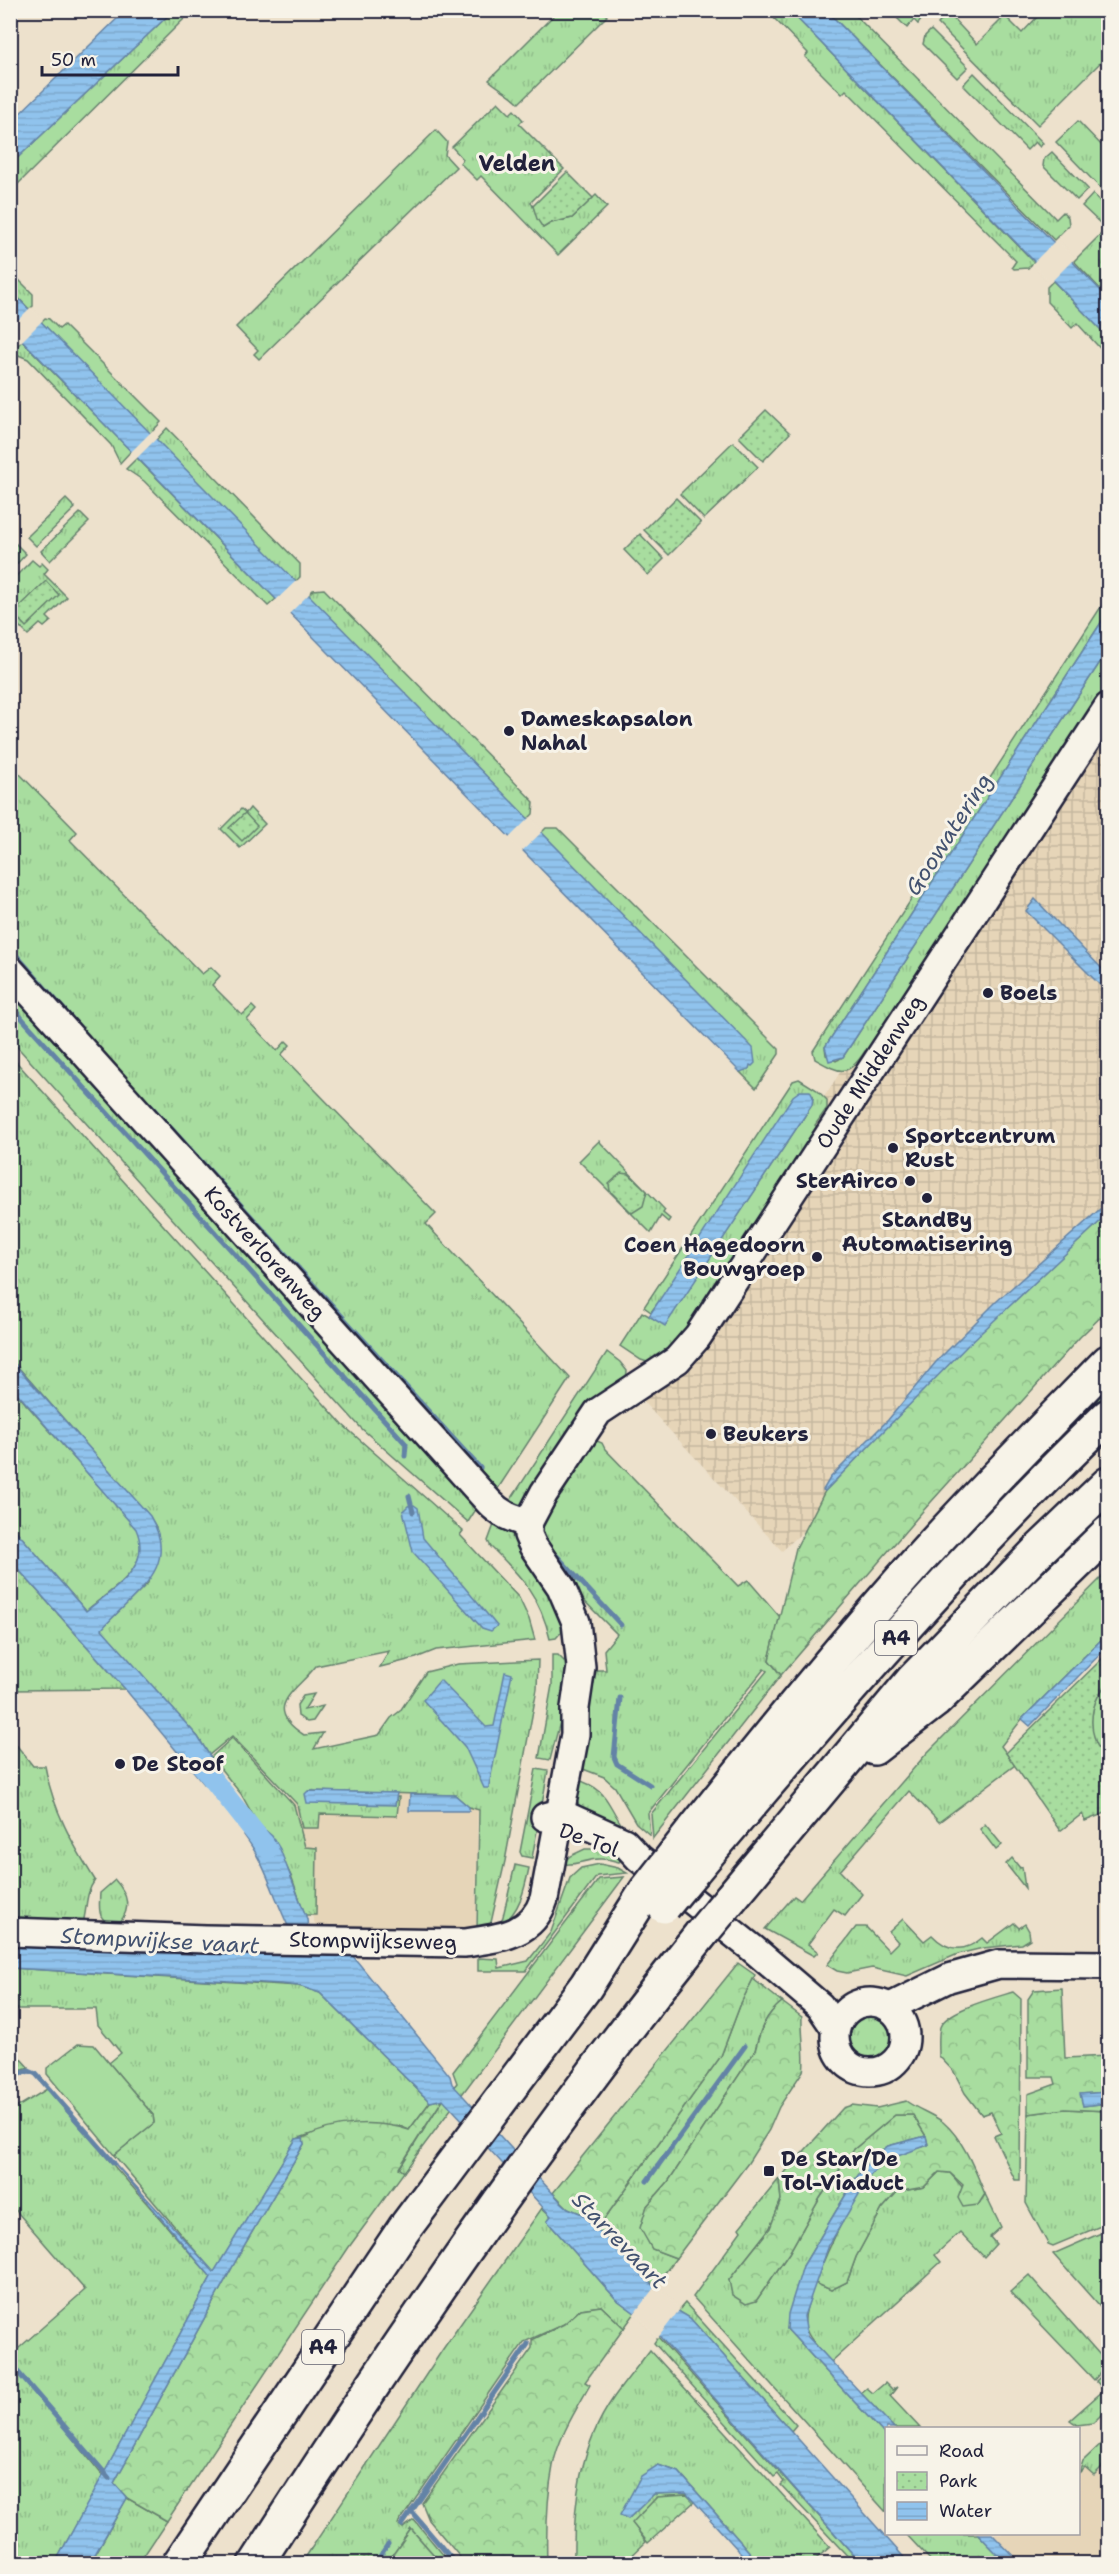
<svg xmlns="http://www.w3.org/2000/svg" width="1119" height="2574" viewBox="0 0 1119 2574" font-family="'Shantell Sans',sans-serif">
<defs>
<pattern id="industrial-grid" width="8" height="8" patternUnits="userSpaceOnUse" patternTransform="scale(1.5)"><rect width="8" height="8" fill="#e6d5b8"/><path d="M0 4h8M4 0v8" fill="none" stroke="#c5b79f"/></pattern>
<pattern id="grass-tufts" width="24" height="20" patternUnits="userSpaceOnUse" patternTransform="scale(1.5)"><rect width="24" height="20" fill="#a8dd9f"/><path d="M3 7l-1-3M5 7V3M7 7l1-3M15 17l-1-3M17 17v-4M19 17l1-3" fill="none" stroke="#90bd8a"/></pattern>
<pattern id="forest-crowns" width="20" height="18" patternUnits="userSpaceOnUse" patternTransform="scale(1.5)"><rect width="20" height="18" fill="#a8dd9f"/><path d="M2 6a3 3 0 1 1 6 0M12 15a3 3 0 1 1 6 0" fill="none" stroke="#90bd8a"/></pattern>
<pattern id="park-dots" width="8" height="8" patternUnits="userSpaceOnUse" patternTransform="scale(1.5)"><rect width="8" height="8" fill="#a8dd9f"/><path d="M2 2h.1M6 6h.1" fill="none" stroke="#90bd8a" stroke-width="1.8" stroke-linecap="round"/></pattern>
<pattern id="water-rules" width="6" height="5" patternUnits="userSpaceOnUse" patternTransform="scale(1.5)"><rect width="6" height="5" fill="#90c3ed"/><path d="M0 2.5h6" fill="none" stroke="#7ca7cc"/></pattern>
</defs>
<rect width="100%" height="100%" fill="#ede1cc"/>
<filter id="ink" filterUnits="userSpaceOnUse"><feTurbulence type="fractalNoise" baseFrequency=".0167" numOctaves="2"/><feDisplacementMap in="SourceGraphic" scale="12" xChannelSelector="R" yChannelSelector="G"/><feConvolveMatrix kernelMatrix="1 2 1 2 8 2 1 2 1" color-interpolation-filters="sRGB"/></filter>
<g filter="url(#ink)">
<g fill="#e6d5b8">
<polygon points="298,1785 478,1787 476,1931 318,1932 291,1859 268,1823"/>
<polygon points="1108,2462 1108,2563 1019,2563 992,2534 1078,2534 1079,2474 1086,2467 1094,2476"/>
</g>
<polygon fill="url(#industrial-grid)" points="1108,660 1108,1250 782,1551 633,1391"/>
<g fill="url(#grass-tufts)" stroke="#65806d" stroke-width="1.5">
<path d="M559,10L602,11L607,16L519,103C510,93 499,89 489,80Z"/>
<polygon points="173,11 192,11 11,191 11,164"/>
<polygon points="767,11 790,11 1034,262 1028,268 1014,269 1012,267 1016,261 846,90 842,94 805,57 808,53"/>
<polygon points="827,11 851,11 1056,219 1063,212 1068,217 1069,225 1054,240"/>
<polygon points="890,11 912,11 921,20 918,24 914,20 907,28"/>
<polygon points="1039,11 1108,11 1108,55 1038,125 938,24 948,13 977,44 1005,16 1022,33 1041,13"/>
<polygon points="931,30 968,67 957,78 923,44 925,36"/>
<polygon points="974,73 1043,143 1040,147 1035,142 1027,150 963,85"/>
<polygon points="498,102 510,114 514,110 523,120 519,124 564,169 531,202 543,228 551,223 572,218 596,195 607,207 558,255 481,176 477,180 460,163 463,159 452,147"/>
<polygon points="1078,121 1108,152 1108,196 1056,142"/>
<polygon points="436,130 447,142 445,155 456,167 259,359 254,354 258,350 236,327"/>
<polygon points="1052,152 1088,189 1077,200 1043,166 1044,159"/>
<polygon points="1093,194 1108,210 1108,216 1101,224 1082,206"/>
<polygon points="1108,227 1108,291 1105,294 1074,261"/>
<polygon points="10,271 33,294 33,306 29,309 11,290"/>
<polygon points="1053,281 1108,337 1108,357 1077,323 1072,328 1047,302 1047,287"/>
<polygon points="45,318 49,319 59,329 64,325 161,422 150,434 41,322"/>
<polygon points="22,341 131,451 120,463 111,445 28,359 11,352"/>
<polygon points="167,428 300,564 300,577 295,582 156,440"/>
<polygon points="733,442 758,467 704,519 680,494"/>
<polygon points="137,458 276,599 268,606 144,481 126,469"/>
<polygon points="66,499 75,508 36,546 27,537"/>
<polygon points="80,513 89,522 50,561 41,551"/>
<polygon points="15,543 26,554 11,570 11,547"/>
<polygon points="32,560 39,566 42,563 48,569 44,574 67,597 47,617 51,621 44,627 40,624 28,635 11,618 10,582"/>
<polygon points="324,589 534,802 533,814 528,819 308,595 313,590"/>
<path d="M1108,596V612L825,1047L826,1055L836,1061L843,1057L1108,650V688L870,1054L865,1051C848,1078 840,1073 815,1059L813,1051Z"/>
<polygon points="10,764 77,832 70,840 202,974 211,967 220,976 212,985 242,1015 252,1006 256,1010 247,1020 277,1051 286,1041 290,1045 281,1055 436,1214 426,1224 570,1378 497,1490 11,959"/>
<polygon points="250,808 265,824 240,848 221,829 241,809 246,813"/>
<polygon points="546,828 558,828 779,1049 779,1054 756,1088 740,1072 750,1064 541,833"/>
<polygon points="10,981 480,1503 468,1522 361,1428 11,1040"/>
<path d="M10,1055L343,1425L463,1531L460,1535L519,1598L529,1619L535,1640L436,1650L416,1658L380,1667L389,1651L316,1666C297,1691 260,1707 304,1735L323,1733L314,1749L379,1735L391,1718L400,1711L426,1672L458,1664L538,1660L537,1689L505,1861L490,1927L477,1931L479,1810L469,1807L455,1795L308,1791L395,1805L397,1797H399L397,1816L320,1814L319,1828H302L297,1804L232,1736L209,1755L198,1737L101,1629L148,1583L156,1527L149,1516L11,1359Z"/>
<polygon points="799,1079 817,1090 827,1100 827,1108 815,1125 820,1129 679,1344 650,1363 641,1360 620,1346 642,1312 665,1325 812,1105 813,1097 651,1312 644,1307 793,1081"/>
<polygon points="599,1141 665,1210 663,1213 670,1219 668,1222 661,1216 651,1233 579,1161"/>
<polygon points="607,1352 620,1362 627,1371 626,1379 524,1504 513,1507 508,1504"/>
<polygon points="1108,1377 1108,1394 924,1581 840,1674 871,1632"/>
<path d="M10,1386L137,1529C153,1569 112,1588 86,1611L11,1525Z"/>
<path d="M592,1439L602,1443L605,1449L738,1586L748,1580L780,1617L769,1660L781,1675L653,1838L651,1814L767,1671L764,1669L648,1813L650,1835L636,1823L615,1787L604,1777L575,1766L592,1670H606L604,1650L617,1634C594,1611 557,1576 545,1547C541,1536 542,1525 545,1514Z"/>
<path d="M495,1522L513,1529L567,1626L556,1638L550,1639C540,1596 522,1577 491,1547L488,1541Z"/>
<polygon points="10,1561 26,1578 125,1689 11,1690"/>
<polygon points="1108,1571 1108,1633 1022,1719 1001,1746 1015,1765 939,1822 909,1791 840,1871 862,1894 845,1916 834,1909 808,1944 818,1952 814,1956 765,1929 794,1896 800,1900 927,1753"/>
<polygon points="552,1655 558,1655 571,1668 570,1684 550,1760 539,1758 552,1685"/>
<path d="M1108,1683V1762C1104,1756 1098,1749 1095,1742C1087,1722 1093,1697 1108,1683Z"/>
<polygon points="314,1694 304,1710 323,1706 313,1721 307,1722 298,1716 297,1705 303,1696"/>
<path d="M10,1737L33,1766H45C53,1810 72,1843 95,1880C84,1895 88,1909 82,1926L11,1924Z"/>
<polygon points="232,1738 294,1805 305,1847 317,1848 316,1915 305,1915 292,1878 272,1837 258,1824 241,1794 211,1757"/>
<polygon points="536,1769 548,1771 532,1858 522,1856 520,1852"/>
<path d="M573,1778C610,1790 604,1800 624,1828L582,1811L575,1797Z"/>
<polygon points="985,1824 1002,1845 996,1850 980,1829"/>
<path d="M585,1849H605L621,1858L619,1862C592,1853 581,1867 562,1864L570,1856Z"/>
<polygon points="1012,1858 1020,1868 1022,1867 1025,1888 1006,1864"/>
<polygon points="600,1864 618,1868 627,1873 597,1876 526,1971 478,1971 478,1958 498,1959 499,1968 528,1961 551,1932 570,1878 581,1868"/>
<path d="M515,1865L529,1868C525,1888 520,1912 501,1925Z"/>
<polygon points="624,1877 404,2172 399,2169 443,2099 457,2083 453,2072 599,1879"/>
<path d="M115,1880C127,1893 132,1907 120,1922C96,1925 99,1910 100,1893Z"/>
<path d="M903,1919L924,1941L932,1935C947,1951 964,1953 982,1938L987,1943L1014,1923L1019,1928L1025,1924L1029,1931L1030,1939L1022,1944L983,1948L958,1954L907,1976L872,1968L847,1973L837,1971L827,1965L856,1927H866L889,1951L898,1942L889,1932Z"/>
<polygon points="11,1968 299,1986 320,1993 430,2102 409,2130 400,2126 308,2135 296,2139 214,2273 114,2155 154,2123 153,2115 109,2063 121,2053 98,2025 96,2009 11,2009"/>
<path d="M753,1979L782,2002C765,2015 759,2031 755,2051L668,2182L647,2206L641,2228L652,2249L676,2258L655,2286L597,2229L721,2056L741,2003Z"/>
<circle cx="871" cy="2037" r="21"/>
<polygon points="10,2048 11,2048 29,2068 11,2074"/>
<polygon points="47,2089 211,2277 105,2472 31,2387 103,2476 55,2563 11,2563 11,2355 85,2290 11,2205 11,2111"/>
<polygon points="1065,2109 1108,2111 1108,2223 1053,2246 1048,2244 1026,2203 1028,2114"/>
<polygon points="895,2115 913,2115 926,2136 888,2146 871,2158 854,2181 803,2266 787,2329 886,2436 886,2512 693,2297 741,2231 739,2228 779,2179 781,2200 770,2228 729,2280 756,2301 789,2253 820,2198 853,2150"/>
<path d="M939,2172L950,2173L978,2205L985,2194L1001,2227L990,2237L996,2244L984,2257L960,2232L935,2255L941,2262L831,2362C800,2328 799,2328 815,2283L831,2290L847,2282L856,2257L882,2209L897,2192L924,2187Z"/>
<polygon points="542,2208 551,2216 547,2221 616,2299 635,2313 624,2328 601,2306 581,2309 564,2324 524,2342 398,2524 403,2528 414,2520 450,2563 441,2563 411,2529 387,2563 301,2564 443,2349"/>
<polygon points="1108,2230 1108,2316 1053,2254"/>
<polygon points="1029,2275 1108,2364 1094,2380 1010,2292"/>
<polygon points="685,2303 796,2425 791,2431 690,2318 678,2311"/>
<polygon points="658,2337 861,2563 854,2563 781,2485 784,2482 778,2474 774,2477 654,2343"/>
<path d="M650,2350L830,2547L811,2563H759L679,2472L658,2465L628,2519L654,2494L686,2492L687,2495L657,2497L633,2523L646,2542L624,2563L574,2564C573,2504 579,2447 614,2397C625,2381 638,2366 650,2350Z"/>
<polygon points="1108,2370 1108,2408 1093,2423 1077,2425 1070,2420 1104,2390 1096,2381"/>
<polygon points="885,2383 892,2390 897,2387 890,2396 920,2428 894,2428 861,2393 867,2388 873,2393"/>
<polygon points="1106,2439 1108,2441 1108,2461 1094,2475 1085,2467 1079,2473 1083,2461"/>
<polygon points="127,2498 167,2521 139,2563 90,2564"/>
<polygon points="906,2534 978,2534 1006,2563 933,2563"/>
</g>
<g fill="url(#forest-crowns)" stroke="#65806d" stroke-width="1.5">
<polygon points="1108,1214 1108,1310 1080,1337 922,1512 781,1675 769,1660 796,1548 825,1491 967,1345"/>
<polygon points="738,1963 755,1975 741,2003 721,2056 597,2229 582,2214 568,2208 553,2193"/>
<polygon points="1062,1988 1065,2058 1108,2056 1108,2092 1081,2094 1083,2106 1108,2103 1108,2111 1065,2109 1028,2114 1028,2094 1056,2084 1054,2077 1028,2077 1028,1999 1034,1990"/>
<path d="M1013,1992L1021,1999L1020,2180H1015L994,2136L1001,2133L991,2112L982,2115L965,2093L954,2072L939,2056C939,2047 938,2035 940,2027C946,2010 997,1997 1013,1992Z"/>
<path d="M782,2002L802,2017C801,2031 806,2062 803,2071L779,2107L769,2130L748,2163L676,2258L652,2249L640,2228L647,2206L668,2182L755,2051C760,2031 765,2015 782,2002Z"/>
<path d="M443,2099L399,2168L404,2172L349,2247L167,2521L127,2498L114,2483L245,2244L304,2144L303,2138C333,2122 377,2119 409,2130L430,2102Z"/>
<path d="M906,2101C917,2109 932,2114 943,2122C964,2140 975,2170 985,2194L978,2205L963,2207L958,2198L963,2185L950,2173L939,2172L924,2187L897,2192L882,2209L856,2257L847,2282L831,2290L815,2283C825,2255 861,2176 884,2161C896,2153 915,2150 928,2145L926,2136L913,2115H895L853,2150L820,2198L789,2253L756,2301L746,2304L732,2295L729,2280L770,2228L781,2200L779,2179L843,2108L852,2105L877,2108Z"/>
<path d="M601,2306L624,2328L585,2382L590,2385C576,2410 558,2438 553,2466C547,2497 546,2532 547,2563H465L429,2520L422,2503L532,2348V2340L564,2324L581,2309Z"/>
<polygon points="687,2495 694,2502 648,2543 632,2523 657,2497"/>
<polygon points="411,2529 441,2563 387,2563"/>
</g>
<g fill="url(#park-dots)" stroke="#65806d" stroke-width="1.5">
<polygon points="567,172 593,198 572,218 551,223 543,228 537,219 533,206"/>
<polygon points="766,410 790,433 763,461 739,437"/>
<polygon points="676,498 701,523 669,555 644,530"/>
<polygon points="640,534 664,559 648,575 624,550"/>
<polygon points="46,581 59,595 26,627 13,613"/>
<polygon points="245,813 257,826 242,841 229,828"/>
<polygon points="621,1173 629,1174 647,1191 643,1206 632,1213 610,1191 609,1184"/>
<path d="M1108,1653V1683C1093,1697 1088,1720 1095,1740C1097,1749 1107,1756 1108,1764C1111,1779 1109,1797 1108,1812L1085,1821L1082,1814L1060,1831L1006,1753Z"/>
</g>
<polygon fill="#a8dd9f" stroke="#65806d" stroke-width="1.5" points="78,2044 94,2045 153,2115 154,2123 114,2155 47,2074 47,2068"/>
<g fill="url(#water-rules)" stroke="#6483a6" stroke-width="1.5">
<polygon points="126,10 173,11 11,164 11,122"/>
<polygon points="790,11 827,11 1108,298 1108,337"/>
<polygon points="10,290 753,1048 755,1063 752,1066 750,1065 749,1069 740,1072 11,329"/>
<polygon points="1108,612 1108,650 843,1057 829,1061 825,1047"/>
<polygon points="1035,899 1108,975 1108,993 1026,911"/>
<polygon points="800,1091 810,1091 813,1097 812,1105 665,1326 649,1316 793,1096"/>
<polygon points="1108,1202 1108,1214 968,1345 825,1491 823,1490 830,1478 888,1420 936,1362 997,1301"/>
<path d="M10,1359L150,1516C182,1569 133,1593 102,1629L198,1737L219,1771L204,1784L125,1689L11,1561V1525L86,1611C113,1589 153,1568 136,1529L11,1386Z"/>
<polygon points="414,1505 418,1508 423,1538 497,1626 491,1631 482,1628 413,1552 403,1511 408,1506"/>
<polygon points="1108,1633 1108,1646 1030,1726 1022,1719"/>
<polygon points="505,1672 512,1674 489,1785 489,1788 484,1788 465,1747 423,1700 440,1680 486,1727 494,1726"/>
<polygon points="308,1791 397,1793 395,1805 307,1803 305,1794"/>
<polygon points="410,1794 455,1795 469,1807 469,1811 409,1811"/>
<path d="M258,1824L272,1836L280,1849L307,1919L308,1930L348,1950L450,2076L452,2084L561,2202L568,2208L582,2214L678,2311L690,2318L909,2563H861L637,2311L635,2313L616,2299L547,2221L551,2216L452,2109L443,2099L430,2102L320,1993L299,1986L281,1984L11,1968V1940L290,1930C274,1898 266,1864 244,1835Z"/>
<polygon points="1108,2092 1108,2103 1083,2106 1080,2094"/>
<polygon points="926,2136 928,2145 884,2161 869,2177 829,2245 804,2316 807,2336 894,2428 886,2428 886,2436 787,2329 788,2314 803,2266 854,2181 871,2158 888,2146"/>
<polygon points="303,2138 304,2144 245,2244 114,2483 127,2498 90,2563 55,2563 211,2277 110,2158 214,2272 296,2139"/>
<polygon points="658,2465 679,2472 759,2563 750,2563 686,2493 654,2494 628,2519 620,2515 641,2476"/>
<polygon points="978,2534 992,2534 1020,2563 1006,2563"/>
</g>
<g fill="#ede1cc">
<polygon points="1057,239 1075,258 1050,283 1032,264"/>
<polygon points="31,307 43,320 20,343 10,333 11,327"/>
<polygon points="152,431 158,437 135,460 129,454"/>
<polygon points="297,580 310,593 288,615 274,602"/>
<polygon points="530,817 543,831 521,852 508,839"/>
<polygon points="657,2284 680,2309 657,2339 637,2315 633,2315"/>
</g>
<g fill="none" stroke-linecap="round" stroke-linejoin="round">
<g stroke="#6483a6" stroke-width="5">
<polyline points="10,948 88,1037"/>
<polyline points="10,1005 406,1444 405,1456"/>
<polyline points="149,1104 480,1468"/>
<polyline points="409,1496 413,1512"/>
<polyline points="557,1556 621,1625"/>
<polyline points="620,1698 614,1757 617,1764 650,1785"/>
<polyline points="10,2077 29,2071 36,2074 114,2163"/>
<polyline points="647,2181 745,2046"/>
<polyline points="10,2363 109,2478"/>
<polyline points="411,2511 456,2564"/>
<polyline points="402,2525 528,2344"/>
<polyline points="375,2564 388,2544"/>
</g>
<polyline stroke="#90c3ed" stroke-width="20" points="195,1757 268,1849"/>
<g stroke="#22223b" stroke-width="32">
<g id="secondary">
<path d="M10,970L489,1502C500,1514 512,1519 528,1523"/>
<polyline points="545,1817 560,1813 624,1842 639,1858 752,1948 820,2006 835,2028"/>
<path d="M10,1932L206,1939L465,1943C498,1938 532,1936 544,1899L575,1734V1708L581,1667L576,1622L561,1587L533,1546L528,1535V1523L544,1493L598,1412L677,1360L698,1336L1108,707"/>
<circle cx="870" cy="2037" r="35"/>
<polyline points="890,2007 949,1978 999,1964 1108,1965"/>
</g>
</g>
<g stroke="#22223b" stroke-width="38">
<g id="highway">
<polyline points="874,1748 935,1701 1108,1533"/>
<path d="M675,1854C753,1755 832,1657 916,1563C978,1494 1044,1428 1108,1362"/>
<path d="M694,1870C826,1714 961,1558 1108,1416"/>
<polyline points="730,1899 912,1681 1038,1551 1108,1484"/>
<polyline points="179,2564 404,2229 586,1986 646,1891"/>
<path d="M256,2564C395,2347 540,2135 701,1934"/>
</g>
</g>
<use href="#secondary" stroke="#f7f3e8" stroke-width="27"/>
<use href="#highway" stroke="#f7f3e8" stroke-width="33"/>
<g stroke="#22223b" stroke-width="38" stroke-linecap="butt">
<g id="highway-bridge">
<polyline points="646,1891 675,1854"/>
<polyline points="664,1906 694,1870"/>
<polyline points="701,1934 730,1899"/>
</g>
</g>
<use href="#highway-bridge" stroke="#f7f3e8" stroke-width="33"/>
</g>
</g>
<g fill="#22223b" stroke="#f7f3e8" stroke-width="2">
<circle cx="509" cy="731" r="6"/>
<circle cx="988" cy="993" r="6"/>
<circle cx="893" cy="1148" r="6"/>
<circle cx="910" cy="1181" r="6"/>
<circle cx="927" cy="1198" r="6"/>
<circle cx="817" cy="1257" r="6"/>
<circle cx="711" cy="1434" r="6"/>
<circle cx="120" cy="1764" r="6"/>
<rect x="763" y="2165" width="12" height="12" rx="3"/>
</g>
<g text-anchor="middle" stroke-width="6" stroke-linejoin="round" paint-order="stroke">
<g fill="#f7f3e8" stroke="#62616f" stroke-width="1.5">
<rect x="875" y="1621" width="42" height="34" rx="4.5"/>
<rect x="302" y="2330" width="42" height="34" rx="4.5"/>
</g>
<g font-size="20" font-weight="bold" fill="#22223b">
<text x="896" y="1645">A4</text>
<text x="323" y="2354">A4</text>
</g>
<g font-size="21" font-weight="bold" fill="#22223b" stroke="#f7f3e8" text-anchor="start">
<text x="521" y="726">Dameskapsalon<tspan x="521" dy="24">Nahal</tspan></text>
<text x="1000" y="1000">Boels</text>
<text x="905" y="1143">Sportcentrum<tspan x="905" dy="24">Rust</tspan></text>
<text x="898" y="1188" text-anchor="end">SterAirco</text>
<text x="927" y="1227" text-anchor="middle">StandBy<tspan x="927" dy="24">Automatisering</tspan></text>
<text x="805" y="1252" text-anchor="end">Coen Hagedoorn<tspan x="805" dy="24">Bouwgroep</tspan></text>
<text x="723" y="1441">Beukers</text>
<text x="132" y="1771">De Stoof</text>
<text x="781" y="2166">De Star/De<tspan x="781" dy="24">Tol-Viaduct</tspan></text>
</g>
<g font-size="21" fill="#22223b" stroke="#f7f3e8">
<text transform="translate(870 1072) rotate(-57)" y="7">Oude Middenweg</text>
<text transform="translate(265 1253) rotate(48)" y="7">Kostverlorenweg</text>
<text transform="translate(589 1840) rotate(20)" y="7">De Tol</text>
<text transform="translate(373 1941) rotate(1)" y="7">Stompwijkseweg</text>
</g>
<g font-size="22" font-weight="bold" fill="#22223b" stroke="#f7f3e8">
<text x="517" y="171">Velden</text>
</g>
<g font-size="22" font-style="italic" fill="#435270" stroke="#f7f3e8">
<text transform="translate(948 834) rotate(-57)" y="8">Goowatering</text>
<text transform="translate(160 1940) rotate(3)" y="8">Stompwijkse vaart</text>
<text transform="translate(620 2240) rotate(46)" y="8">Starrevaart</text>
</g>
</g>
<rect width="1119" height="2574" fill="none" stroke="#f7f3e8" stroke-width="36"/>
<rect x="18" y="18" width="1083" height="2538" fill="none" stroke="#22223b" stroke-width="2" filter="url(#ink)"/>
<rect x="885" y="2427" width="195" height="108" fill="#f7f3e8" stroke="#a29fa3" stroke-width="1.5"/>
<rect x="897" y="2446" width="30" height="9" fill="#f7f3e8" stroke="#a29fa3" stroke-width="1.5"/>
<text x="939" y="2457" font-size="18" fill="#22223b">Road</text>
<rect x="897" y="2472" width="30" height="18" fill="url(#park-dots)" stroke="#a29fa3" stroke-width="1.5"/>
<text x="939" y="2487" font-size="18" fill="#22223b">Park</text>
<rect x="897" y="2502" width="30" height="18" fill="url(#water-rules)" stroke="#a29fa3" stroke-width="1.5"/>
<text x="939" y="2517" font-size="18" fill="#22223b">Water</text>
<path d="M42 66v9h136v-9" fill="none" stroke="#22223b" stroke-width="3"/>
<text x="51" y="66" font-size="18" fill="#22223b" stroke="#f7f3e8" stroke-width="4.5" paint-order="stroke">50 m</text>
</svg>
